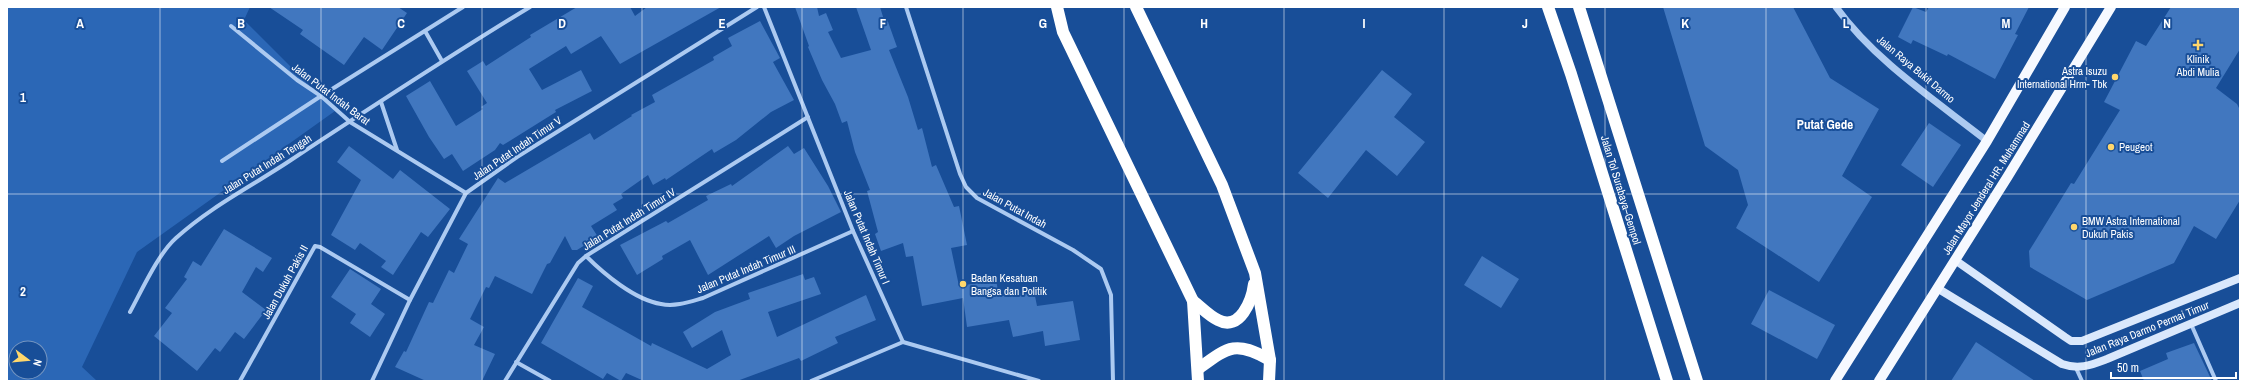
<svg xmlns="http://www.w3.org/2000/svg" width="2247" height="388" viewBox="0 0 2247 388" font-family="'Archivo Narrow',sans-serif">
<rect width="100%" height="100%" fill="#184e98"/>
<path fill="#2b67b6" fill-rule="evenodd" d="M7,7H250L244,20L335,111L137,252L82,367L97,381H7ZM16,348H40V372H16Z"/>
<g fill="#4177bf">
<polygon points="269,7 398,7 407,13 382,50 364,37 344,65 300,34 303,30"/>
<polygon points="577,7 630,7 635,16 647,7 721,7 620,64 601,36 571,54 566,46 529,69 542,90 581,70 592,91 555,110 556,112 503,145 500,143 495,150 463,171 452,154 444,159 429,137 406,96 430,81 456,126 483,109 481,107 487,103 467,71 483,61 486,66 531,37 530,35"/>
<polygon points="795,7 817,7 819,16 826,13 833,30 828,32 841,58 871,50 856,7 880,7 884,20 887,19 897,47 889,50 908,97 918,130 922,128 932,167 936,165 954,207 959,206 967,245 951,248 959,286 996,280 999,296 1034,291 1037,306 1073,301 1080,340 1045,346 1043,331 1013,337 1009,320 967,327 963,298 922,306 913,256 906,257 903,243 881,251 875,234 878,232 867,191 870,190 855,152 847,121 842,123 835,104 822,80 808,47 809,46"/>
<polygon points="1663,7 1793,7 1830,78 1879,109 1842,176 1872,197 1819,282 1736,228 1748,205 1738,170 1705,146"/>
<polygon points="1913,7 1926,12 1929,7 2029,7 2015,34 2018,35 1995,79 1948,54 1947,56 1913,40 1911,44 1898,37"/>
<polygon points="2171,7 2240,7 2240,49 2216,88 2237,104 2240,110 2240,200 2216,239 2194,226 2174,263 2087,300 2030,267 2029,251 2071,183 2074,184 2120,110 2104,102 2136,41 2146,46"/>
<polygon points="760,21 780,58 773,62 794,100 771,112 736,140 714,153 712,149 666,180 665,178 653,185 648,175 621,194 623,198 613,204 617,210 591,226 598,237 577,250 572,250 565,236 550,263 547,264 532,294 495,276 489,288 486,287 470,319 484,327 474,345 495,354 482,381 426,381 395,367 404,351 406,352 429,302 433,303 449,270 454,273 468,244 459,239 498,178 505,183 590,133 594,140 632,116 631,115 655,102 652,95 714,60 713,57 732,46 728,38"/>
<polygon points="1382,70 1412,94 1394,117 1425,142 1397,176 1366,150 1328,198 1298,173"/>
<polygon points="1929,123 1961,145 1933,187 1901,165"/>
<polygon points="349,146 393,179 400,170 450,209 428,237 421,232 393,275 381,267 386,261 360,243 355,250 331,235 361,180 337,162"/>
<polygon points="788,146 794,154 804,148 828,186 841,212 794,236 776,248 769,236 708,275 690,240 662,256 663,259 637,275 620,245 666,221 668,223 708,200 706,196 731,184 732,186"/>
<polygon points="224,229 272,258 263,272 256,267 242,292 266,310 244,339 235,332 220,352 215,348 197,371 154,336 172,313 165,308 187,279 184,277 193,261 201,266"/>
<polygon points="1482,256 1519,279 1501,308 1464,285"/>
<polygon points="350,269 381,289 371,304 385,314 370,337 350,323 356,314 331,297"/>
<polygon points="803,274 805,280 814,277 821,294 768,312 777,337 866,295 876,320 835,337 838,343 801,361 799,358 737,381 644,381 626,373 621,381 607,373 603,379 541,343 578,278 593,286 582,307 651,346 652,343 707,369 731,355 722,330 692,348 683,332 715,312 750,299 748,293"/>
<polygon points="1769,290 1835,325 1817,359 1751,324"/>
<polygon points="1976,342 2035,381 1951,381"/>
<polygon points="2194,343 2212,381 2144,381 2140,371 2168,359 2166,353"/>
</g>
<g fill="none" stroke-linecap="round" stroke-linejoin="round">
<g stroke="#accaf1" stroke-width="4">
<polyline points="764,7 853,231 903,342 1039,381"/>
<polyline points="906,7 960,174 966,187 977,198 1073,250 1101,269 1111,295 1113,381"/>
<polyline points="231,26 297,80 321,96 350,122 466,193"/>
<polyline points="425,31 442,61"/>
<polyline points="381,102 397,150"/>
<polyline points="222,161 321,96 463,7"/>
<path d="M586,256C604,274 635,300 661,304C675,307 689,302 703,298L853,231"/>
<path d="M130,312C142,290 158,254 176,238C210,207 252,186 291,160C370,108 449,56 530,7"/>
<polyline points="2191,324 2216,381"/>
<polyline points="516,362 550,381"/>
<polyline points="2076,368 2082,381"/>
<polyline points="240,381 315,246 320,247 410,300"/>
<polyline points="372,381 410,300 466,193 517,157 757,7"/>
<polyline points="505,381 578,263 586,256 808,117"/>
<polyline points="811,381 903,342"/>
</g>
<path stroke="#accaf1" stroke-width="7" d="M1836,7C1875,61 1935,100 1987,141"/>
<g stroke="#dae8fc" stroke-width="8">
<polyline points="1955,260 2065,337 2071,341 2082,341 2240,278"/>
<path d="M1937,288L2062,364C2079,370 2091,365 2107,359L2240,303"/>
</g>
<g stroke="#f6f9ff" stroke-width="10">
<polyline points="1835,381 1987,141 2065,7"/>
<polyline points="1879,381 2008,176 2111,7"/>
</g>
<g stroke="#fff" stroke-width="12">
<polyline points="1057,7 1063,32 1193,301 1198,381"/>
<polyline points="1136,7 1222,185 1255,273 1270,360 1269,381"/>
<polyline points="1548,7 1571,74 1667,381"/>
<polyline points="1579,7 1697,381"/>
<path d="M1193,301C1201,307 1209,316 1218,320C1240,332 1252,300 1254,284"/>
<path d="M1198,369C1228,347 1235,340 1270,360"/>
</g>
</g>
<path fill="none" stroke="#fff" stroke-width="1" stroke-opacity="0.55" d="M160,7V381M321,7V381M482,7V381M642,7V381M802,7V381M963,7V381M1124,7V381M1284,7V381M1444,7V381M1605,7V381M1766,7V381M1926,7V381M2086,7V381M7,194H2240"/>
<g fill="#ffd76c" stroke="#184e98" stroke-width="1.5">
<path d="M2196 39h4v4h4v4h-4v4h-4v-4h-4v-4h4z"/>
<circle cx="2115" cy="77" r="4"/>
<circle cx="2111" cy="147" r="4"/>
<circle cx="2074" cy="227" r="4"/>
<circle cx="963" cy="284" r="4"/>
</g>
<g text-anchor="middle" stroke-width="4" stroke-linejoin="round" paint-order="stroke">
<g font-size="11" fill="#fff" stroke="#184e98" text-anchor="start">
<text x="2198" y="63" text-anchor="middle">Klinik<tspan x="2198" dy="13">Abdi Mulia</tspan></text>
<text x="2107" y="75" text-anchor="end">Astra Isuzu<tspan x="2107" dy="13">International Hrm- Tbk</tspan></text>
<text x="2119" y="151">Peugeot</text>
<text x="2082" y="225">BMW Astra International<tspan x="2082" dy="13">Dukuh Pakis</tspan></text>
<text x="971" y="282">Badan Kesatuan<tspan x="971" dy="13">Bangsa dan Politik</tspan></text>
</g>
<g font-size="11" fill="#fff" stroke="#184e98">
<text transform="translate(1916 69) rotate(40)" y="4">Jalan Raya Bukit Darmo</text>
<text transform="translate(331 94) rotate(37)" y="4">Jalan Putat Indah Barat</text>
<text transform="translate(517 148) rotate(-34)" y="4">Jalan Putat Indah Timur V</text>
<text transform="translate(267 164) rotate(-32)" y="4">Jalan Putat Indah Tengah</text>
<text transform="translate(1986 188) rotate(-58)" y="4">Jalan Mayor Jenderal HR. Muhammad</text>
<text transform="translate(1621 190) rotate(73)" y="4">Jalan Tol Surabaya–Gempol</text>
<text transform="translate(1015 208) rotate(29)" y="4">Jalan Putat Indah</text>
<text transform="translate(629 219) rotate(-32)" y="4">Jalan Putat Indah Timur IV</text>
<text transform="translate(867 237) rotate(67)" y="4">Jalan Putat Indah Timur I</text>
<text transform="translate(746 269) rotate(-23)" y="4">Jalan Putat Indah Timur III</text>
<text transform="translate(285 282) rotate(-61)" y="4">Jalan Dukuh Pakis II</text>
<text transform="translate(2147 329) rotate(-22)" y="4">Jalan Raya Darmo Permai Timur</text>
</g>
<g font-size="13" font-weight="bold" fill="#fff" stroke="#184e98">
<text x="1825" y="129">Putat Gede</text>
</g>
</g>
<g font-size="13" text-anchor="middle" font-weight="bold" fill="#fff" stroke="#184e98" stroke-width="4" stroke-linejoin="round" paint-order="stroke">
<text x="80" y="28">A</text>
<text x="241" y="28">B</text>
<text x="401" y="28">C</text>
<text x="562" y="28">D</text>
<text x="722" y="28">E</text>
<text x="883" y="28">F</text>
<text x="1043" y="28">G</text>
<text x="1204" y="28">H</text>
<text x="1364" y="28">I</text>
<text x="1525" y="28">J</text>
<text x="1685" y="28">K</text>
<text x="1846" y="28">L</text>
<text x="2006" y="28">M</text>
<text x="2167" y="28">N</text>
<text x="23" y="102">1</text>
<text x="23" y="296">2</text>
</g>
<rect width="2247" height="388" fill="none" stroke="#ffffff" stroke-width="16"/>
<g transform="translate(28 360) rotate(106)"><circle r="19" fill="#184e98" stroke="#7495c1"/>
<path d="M0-3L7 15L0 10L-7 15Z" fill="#ffd76c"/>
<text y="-6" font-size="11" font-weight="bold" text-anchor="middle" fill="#ffffff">N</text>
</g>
<path d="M2111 372v6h125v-6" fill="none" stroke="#ffffff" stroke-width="2"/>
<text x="2117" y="372" font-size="12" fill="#ffffff" stroke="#184e98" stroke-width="3" paint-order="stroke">50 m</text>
</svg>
